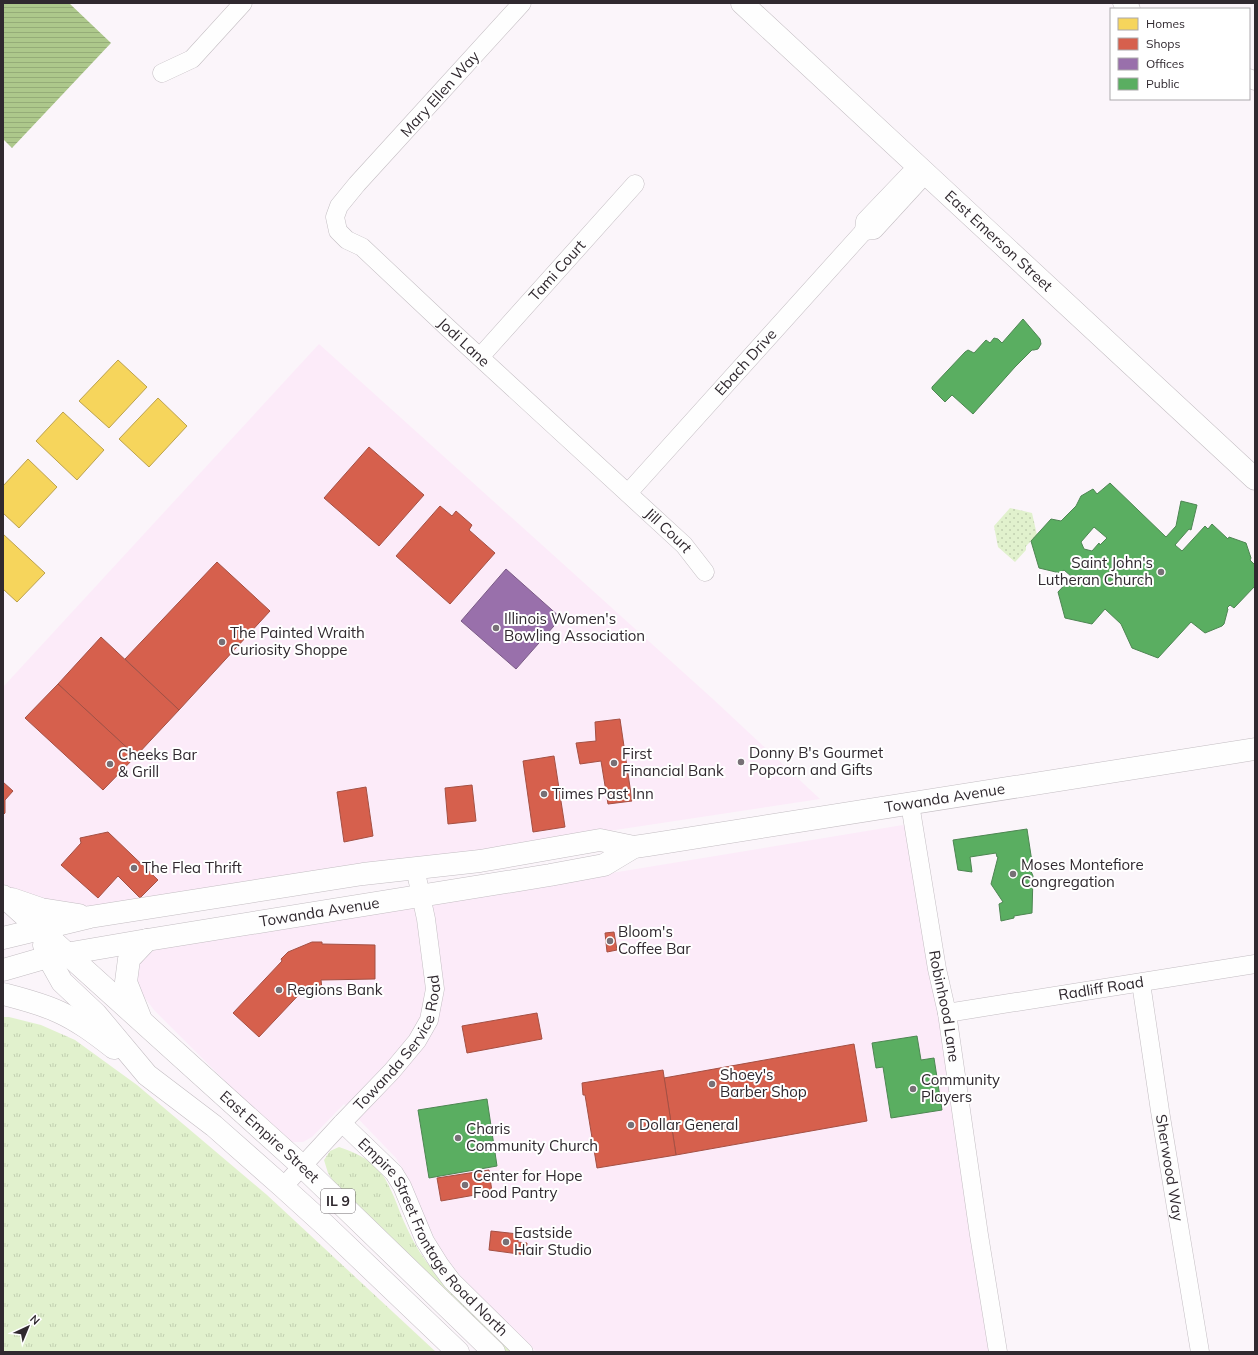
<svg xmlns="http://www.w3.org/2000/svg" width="1258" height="1355" viewBox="0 0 1258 1355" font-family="Mulish,sans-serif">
<defs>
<pattern id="grass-tufts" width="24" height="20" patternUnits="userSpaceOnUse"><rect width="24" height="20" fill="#e1f1cd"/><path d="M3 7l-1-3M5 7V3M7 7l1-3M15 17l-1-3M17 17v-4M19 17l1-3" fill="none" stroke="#c1cfb0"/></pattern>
<pattern id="park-dots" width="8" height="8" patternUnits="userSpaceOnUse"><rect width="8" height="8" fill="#e1f1cd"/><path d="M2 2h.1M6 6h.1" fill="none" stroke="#c1cfb0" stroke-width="1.8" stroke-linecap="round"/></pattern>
<pattern id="water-rules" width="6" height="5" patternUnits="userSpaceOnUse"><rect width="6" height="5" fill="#adc88b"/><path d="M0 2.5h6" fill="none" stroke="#95ac78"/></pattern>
</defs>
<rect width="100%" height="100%" fill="#fbf5fa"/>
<g fill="#fcebf9">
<polygon points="319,344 714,700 820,799 81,911 15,893 3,883 3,687"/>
<polygon points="921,822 1006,1352 537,1352 488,1305 459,1274 441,1251 426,1221 409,1180 396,1158 344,1104 312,1137 303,1142 290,1142 281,1137 154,1010 139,990 134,979 140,959 155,950 178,943 199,941"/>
</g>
<g fill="url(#grass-tufts)">
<polygon points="3,1017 9,1017 41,1025 75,1040 137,1085 267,1195 436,1352 3,1352"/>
<path d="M339,1147C354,1152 367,1158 378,1169C388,1180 396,1201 401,1215C409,1233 417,1250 429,1265C453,1297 485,1324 514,1352H506L338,1189L328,1173L324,1160L330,1151Z"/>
</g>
<polygon fill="url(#park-dots)" points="1010,508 1032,513 1037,535 1026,546 1026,550 1015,562 998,547 994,526"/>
<polygon fill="url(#water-rules)" points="3,3 69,3 111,43 12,148 3,139"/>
<g fill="#f6d55c" stroke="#bba14e">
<polygon points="118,360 147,387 109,428 79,401"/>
<polygon points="158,398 187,426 149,467 119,439"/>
<polygon points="63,412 104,450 77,480 36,441"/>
<polygon points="28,459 57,487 19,528 3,513 3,486"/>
<polygon points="3,534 45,573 17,602 3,589"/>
</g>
<g fill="#d6604d" stroke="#a45044">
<polygon points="369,447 424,495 379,546 324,498"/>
<polygon points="440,506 452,516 456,511 472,525 469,530 495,553 450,604 396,556"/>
<polygon points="217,562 270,611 179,710 125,659"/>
<polygon points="101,637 179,710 136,756 58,684"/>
<polygon points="58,684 136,756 103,790 25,718"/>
<polygon points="620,719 632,801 608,804 601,761 580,764 576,743 596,741 595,722"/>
<polygon points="554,756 565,827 533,832 523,761"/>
<polygon points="3,782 13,791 5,800 5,813 3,815"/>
<polygon points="472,785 476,821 448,824 445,788"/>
<polygon points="366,787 373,836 344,842 337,792"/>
<polygon points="108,832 158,880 140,898 118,876 98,898 61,865 81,843 80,838"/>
<polygon points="614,932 617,950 607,952 605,933"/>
<polygon points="312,942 322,942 322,944 375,945 375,979 321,980 322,989 315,991 308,985 259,1037 233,1013 282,961 281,959 288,952"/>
<polygon points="537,1013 542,1039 467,1053 462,1026"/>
<polygon points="854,1044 867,1121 676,1155 664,1078"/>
<polygon points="663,1070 676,1155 597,1168 585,1095 583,1095 582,1083"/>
<polygon points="489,1170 492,1192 441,1201 437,1178"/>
<polygon points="491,1231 518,1234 518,1242 527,1243 526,1255 489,1250"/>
</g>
<polygon fill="#9970ab" stroke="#7a5b86" points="506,569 561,618 516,669 461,621"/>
<g fill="#5aae61" stroke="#4d8652" fill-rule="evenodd">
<polygon points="1023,319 1040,339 1041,344 1038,349 1034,350 1032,350 1015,367 973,414 952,395 945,402 932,389 932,387 965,352 968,350 974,353 986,340 990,343 994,338 998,339 1002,343"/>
<path d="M1110,483L1166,537L1176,526L1181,501L1197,505L1191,530L1189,529L1175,545L1182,551L1205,526L1208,529L1212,524L1228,539L1229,537L1246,543L1251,558L1250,560L1255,565V586L1234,608L1230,605L1227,608L1228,609L1224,624L1222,626L1205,633L1191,622L1158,658L1132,648L1121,624L1105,609L1092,624L1065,618L1058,592L1072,577L1064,570L1060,573L1039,568L1031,541L1051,519L1061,521L1076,506L1081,496L1093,489L1097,494ZM1094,527L1107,538L1100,545L1099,543L1092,551L1084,549L1081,542Z"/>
<polygon points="1027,829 1032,862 1028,864 1033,876 1032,913 1014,916 1014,918 1001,921 999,904 1003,902 991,884 998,857 997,857 996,853 970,857 972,872 958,870 953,840"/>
<polygon points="917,1036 921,1060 934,1058 942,1110 891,1118 883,1067 876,1068 872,1043"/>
<polygon points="487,1099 497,1166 429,1178 418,1110"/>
</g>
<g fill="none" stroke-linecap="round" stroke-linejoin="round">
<g stroke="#c3bdc2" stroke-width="19">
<g id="minor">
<path id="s1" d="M522,3L357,184L339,206L335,217L338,231L347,240L362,247L448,328L684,545L705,572"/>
<polyline points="1122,3 1131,9"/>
<polyline points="162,73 192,59 243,3"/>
<polyline points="1249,78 1255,81"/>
<polyline points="918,173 909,175 865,221 864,231 874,230 918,182 918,173 921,170"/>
<path id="s2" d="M480,357L635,184"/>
<path id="s3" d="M628,493L864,231"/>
<path id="s4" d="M910,804L937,969L947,1013L979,1235L998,1352"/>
<path id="s5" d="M1141,983L1160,1111L1200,1352"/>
<path id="s6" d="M947,1013L1255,964"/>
<path id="s7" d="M342,1123L394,1173L402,1186L425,1241L440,1265L452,1281L524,1352"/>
<path id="s8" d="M283,1187L342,1123L392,1071L417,1041L429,1020L435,989L426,919L415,868"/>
</g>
</g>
<g stroke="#c3bdc2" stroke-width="23">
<g id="major">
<path id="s9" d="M742,3L1255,479"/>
<path id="s10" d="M3,896L302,1166L494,1352"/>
<polyline points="12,899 41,909 79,915"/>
<polyline points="3,938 90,917 363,874 480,861 600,840 634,847"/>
<polyline points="44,945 48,957 62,982 96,1014 147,1075 214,1126 283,1187 326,1226 458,1352"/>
<path id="s11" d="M3,970L48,957L147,940L550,875L604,865L634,847L648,845L1255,749"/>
<path d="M3,994C22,999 42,1004 59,1012C79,1021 97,1035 114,1048"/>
<polyline points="140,1017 126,982 129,959 147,940"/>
</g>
</g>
<use href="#minor" stroke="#fefefe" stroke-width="18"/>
<use href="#major" stroke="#fefefe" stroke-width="22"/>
</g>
<g fill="#777076" stroke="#fff" stroke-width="1.5">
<circle cx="1161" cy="572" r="4"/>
<circle cx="496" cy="628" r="4"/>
<circle cx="222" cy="642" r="4"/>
<circle cx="741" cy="762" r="4"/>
<circle cx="614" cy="763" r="4"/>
<circle cx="110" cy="764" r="4"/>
<circle cx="544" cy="794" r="4"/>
<circle cx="134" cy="868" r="4"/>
<circle cx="1013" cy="874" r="4"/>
<circle cx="610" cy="941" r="4"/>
<circle cx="279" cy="990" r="4"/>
<circle cx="712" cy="1084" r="4"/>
<circle cx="913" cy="1089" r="4"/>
<circle cx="631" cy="1125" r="4"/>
<circle cx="458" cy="1138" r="4"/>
<circle cx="465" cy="1185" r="4"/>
<circle cx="506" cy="1242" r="4"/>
</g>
<g text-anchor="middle" stroke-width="4" stroke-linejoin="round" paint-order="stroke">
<rect fill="#fff" stroke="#6e696d" stroke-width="1" x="321" y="1189" width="34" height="24" rx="3"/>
<g font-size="14" font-weight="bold" fill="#30292f">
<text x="338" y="1206">IL 9</text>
</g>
<g font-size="15" fill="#30292f" stroke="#fff">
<text transform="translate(440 94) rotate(-48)" y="5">Mary Ellen Way</text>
<text dy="5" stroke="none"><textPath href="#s9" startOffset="350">East Emerson Street</textPath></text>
<text dy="5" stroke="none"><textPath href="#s2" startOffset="116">Tami Court</textPath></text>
<text dy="5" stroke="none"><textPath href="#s1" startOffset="468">Jodi Lane</textPath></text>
<text dy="5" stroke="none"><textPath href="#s3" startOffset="176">Ebach Drive</textPath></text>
<text dy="5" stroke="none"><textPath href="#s1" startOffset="746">Jill Court</textPath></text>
<text dy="5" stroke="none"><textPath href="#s11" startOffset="960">Towanda Avenue</textPath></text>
<text dy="5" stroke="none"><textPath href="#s11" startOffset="322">Towanda Avenue</textPath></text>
<text dy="5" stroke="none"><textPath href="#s6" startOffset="156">Radliff Road</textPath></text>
<text dy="5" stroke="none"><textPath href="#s4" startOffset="205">Robinhood Lane</textPath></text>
<text dy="5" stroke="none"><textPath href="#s8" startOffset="188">Towanda Service Road</textPath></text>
<text dy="5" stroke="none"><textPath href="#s10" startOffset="359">East Empire Street</textPath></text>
<text dy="5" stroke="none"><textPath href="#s5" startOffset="187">Sherwood Way</textPath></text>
<text dy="5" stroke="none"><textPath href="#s7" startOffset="148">Empire Street Frontage Road North</textPath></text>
</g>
<g font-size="15" fill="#30292f" stroke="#fff" text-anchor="start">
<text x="1153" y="568" text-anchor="end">Saint John's<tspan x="1153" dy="17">Lutheran Church</tspan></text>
<text x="504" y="624">Illinois Women's<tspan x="504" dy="17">Bowling Association</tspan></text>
<text x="230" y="638">The Painted Wraith<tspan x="230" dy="17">Curiosity Shoppe</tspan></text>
<text x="749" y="758">Donny B's Gourmet<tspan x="749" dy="17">Popcorn and Gifts</tspan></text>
<text x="622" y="759">First<tspan x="622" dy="17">Financial Bank</tspan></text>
<text x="118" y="760">Cheeks Bar<tspan x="118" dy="17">&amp; Grill</tspan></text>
<text x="552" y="799">Times Past Inn</text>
<text x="1021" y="870">Moses Montefiore<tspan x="1021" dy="17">Congregation</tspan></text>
<text x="142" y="873">The Flea Thrift</text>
<text x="618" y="937">Bloom's<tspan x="618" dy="17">Coffee Bar</tspan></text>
<text x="287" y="995">Regions Bank</text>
<text x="720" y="1080">Shoey's<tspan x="720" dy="17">Barber Shop</tspan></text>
<text x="921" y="1085">Community<tspan x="921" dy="17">Players</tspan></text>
<text x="639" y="1130">Dollar General</text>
<text x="466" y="1134">Charis<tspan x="466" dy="17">Community Church</tspan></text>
<text x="473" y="1181">Center for Hope<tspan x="473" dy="17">Food Pantry</tspan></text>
<text x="514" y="1238">Eastside<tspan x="514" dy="17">Hair Studio</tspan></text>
</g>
</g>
<rect width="1258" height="1355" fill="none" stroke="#30292f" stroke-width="8"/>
<rect x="1110" y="8" width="140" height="92" fill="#ffffff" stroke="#aca9ac"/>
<rect x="1118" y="18" width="20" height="12" fill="#f6d55c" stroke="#aca9ac"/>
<text x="1146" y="28" font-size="12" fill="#30292f">Homes</text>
<rect x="1118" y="38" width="20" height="12" fill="#d6604d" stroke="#aca9ac"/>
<text x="1146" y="48" font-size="12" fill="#30292f">Shops</text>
<rect x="1118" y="58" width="20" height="12" fill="#9970ab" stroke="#aca9ac"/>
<text x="1146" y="68" font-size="12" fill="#30292f">Offices</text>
<rect x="1118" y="78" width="20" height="12" fill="#5aae61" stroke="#aca9ac"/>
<text x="1146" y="88" font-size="12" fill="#30292f">Public</text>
<g transform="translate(28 1327) rotate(44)" stroke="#ffffff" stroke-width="3" paint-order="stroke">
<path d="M0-3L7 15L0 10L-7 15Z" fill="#30292f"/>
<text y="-6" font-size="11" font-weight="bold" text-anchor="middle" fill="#30292f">N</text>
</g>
</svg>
